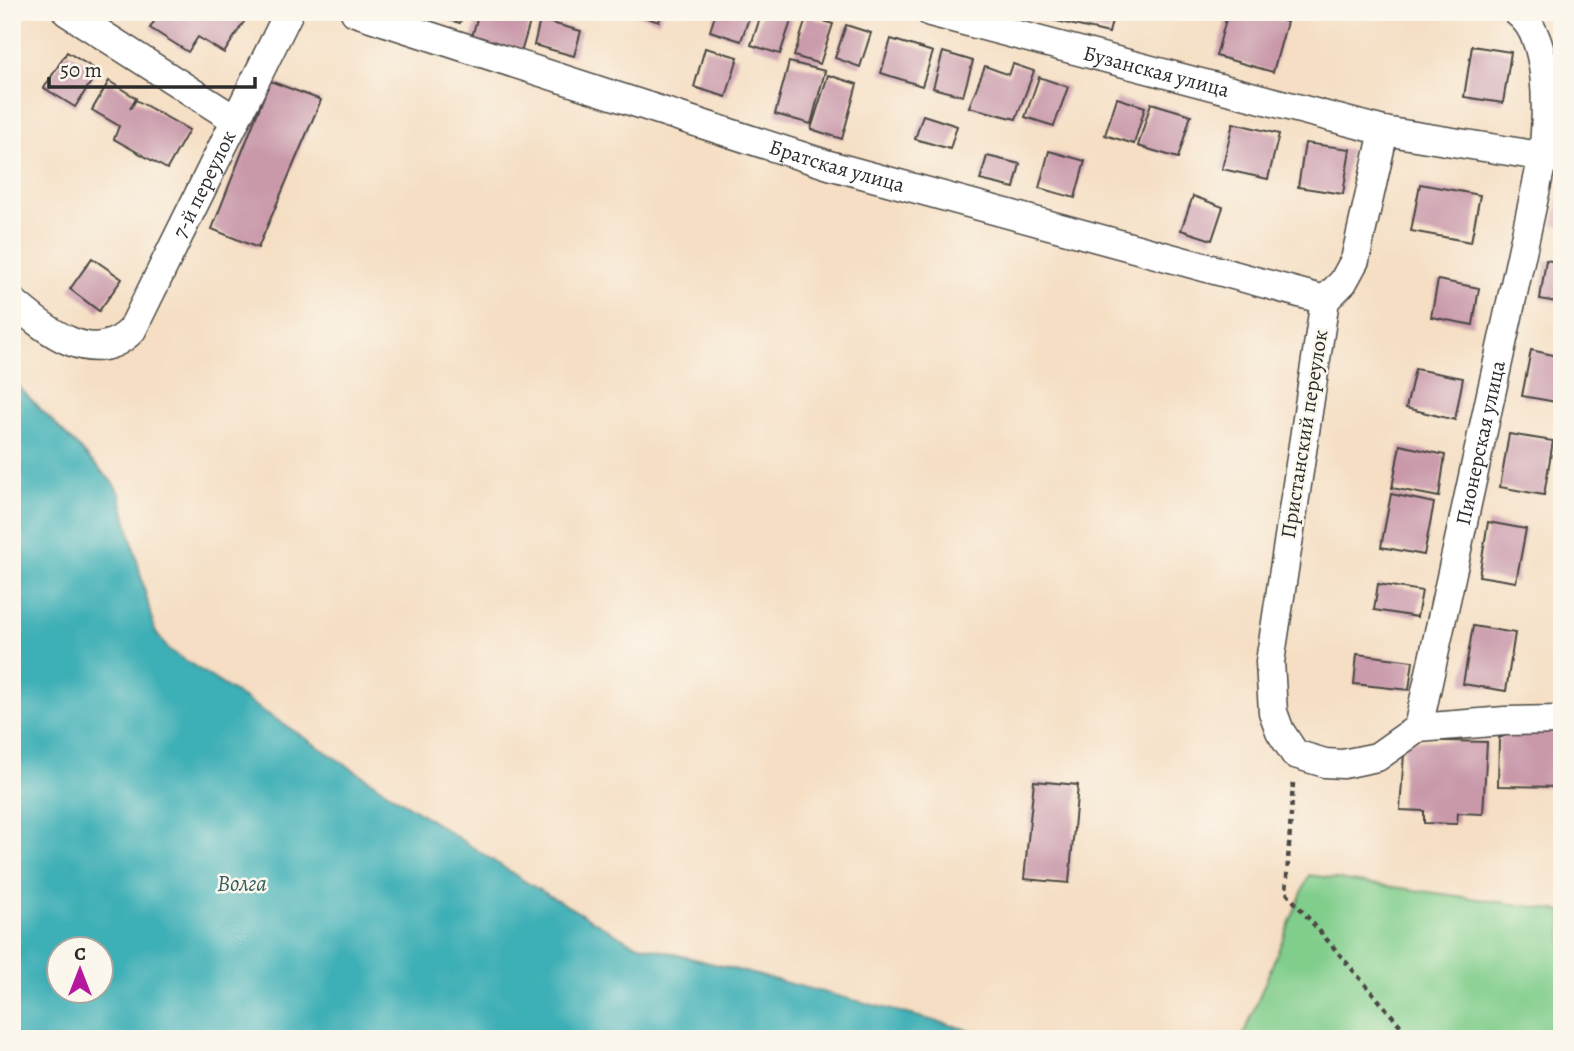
<svg xmlns="http://www.w3.org/2000/svg" width="1574" height="1051" viewBox="0 0 1574 1051" font-family="Alegreya,serif">
<rect width="100%" height="100%" fill="#fbf7ec"/>
<filter id="ink" filterUnits="userSpaceOnUse"><feTurbulence type="fractalNoise" baseFrequency=".0143" numOctaves="2"/><feDisplacementMap in="SourceGraphic" scale="14" xChannelSelector="R" yChannelSelector="G"/><feConvolveMatrix kernelMatrix="1 2 1 2 8 2 1 2 1" color-interpolation-filters="sRGB"/></filter>
<filter id="wash" filterUnits="userSpaceOnUse"><feTurbulence type="fractalNoise" baseFrequency=".00686" numOctaves="4" result="noise"/><feDisplacementMap in="SourceGraphic" scale="28" xChannelSelector="R" yChannelSelector="G"/><feGaussianBlur stdDeviation="1.57" result="paint"/><feColorMatrix in="noise" values="0 0 0 0 0 0 0 0 0 0 0 0 0 0 0 0 0 1.4 0 .05"/><feComposite in="paint" operator="in"/></filter>
<g filter="url(#wash)">
<rect width="100%" height="100%" fill="#f5dec3"/>
<polygon fill="#81ce8c" stroke="#567c5c" stroke-width="2" points="1309,875 1562,911 1562,1039 1242,1039"/>
<path fill="#3eafb6" stroke="#346d70" stroke-width="2" fill-rule="evenodd" d="M12,380L112,482L120,494L155,631L168,649L526,882L632,943L1005,1039H12ZM60,950H102V992H60Z"/>
<g id="blocks">
<g fill="#c999aa">
<polygon points="153,12 179,12 185,16 188,12 197,12 205,17 208,12 249,14 224,53 198,37 188,52 150,28 158,15"/>
<polygon points="434,12 463,12 460,23 433,16"/>
<polygon points="479,12 533,12 520,56 471,40"/>
<polygon points="629,12 662,12 659,22"/>
<polygon points="716,12 751,12 741,41 710,31"/>
<polygon points="762,12 794,12 780,54 751,45"/>
<polygon points="1054,12 1114,12 1109,33 1052,20"/>
<polygon points="1228,12 1253,12 1287,22 1273,72 1216,56"/>
<polygon points="807,16 833,24 820,64 794,56"/>
<polygon points="540,20 581,31 574,56 534,45"/>
<polygon points="846,25 871,33 860,67 835,58"/>
<polygon points="891,39 933,52 922,86 881,73"/>
<polygon points="1472,46 1511,52 1503,103 1464,97"/>
<polygon points="705,48 738,57 726,97 694,87"/>
<polygon points="67,52 98,71 75,107 44,88"/>
<polygon points="943,52 973,61 963,96 933,88"/>
<polygon points="789,62 825,71 811,124 775,114"/>
<polygon points="1013,64 1034,71 1016,119 969,107 985,66 1009,75"/>
<polygon points="828,75 857,84 842,139 811,129"/>
<polygon points="1039,77 1068,87 1054,126 1025,117"/>
<polygon points="109,81 136,98 130,109 136,100 189,130 167,169 114,139 119,126 92,110"/>
<polygon points="270,81 321,100 258,248 212,229"/>
<polygon points="1117,98 1145,107 1134,144 1105,135"/>
<polygon points="1151,103 1191,115 1178,158 1138,146"/>
<polygon points="923,115 957,126 950,149 915,139"/>
<polygon points="1233,123 1279,134 1268,179 1222,169"/>
<polygon points="1305,143 1350,149 1343,194 1298,187"/>
<polygon points="1049,151 1085,161 1075,198 1039,188"/>
<polygon points="987,156 1020,164 1014,188 980,180"/>
<polygon points="1420,184 1480,195 1471,242 1411,231"/>
<polygon points="1561,190 1562,190 1562,226 1553,225"/>
<polygon points="1193,196 1223,207 1212,240 1181,230"/>
<polygon points="92,258 122,279 99,311 70,289"/>
<polygon points="1546,260 1562,263 1562,303 1540,299"/>
<polygon points="1438,280 1479,288 1473,325 1431,317"/>
<polygon points="1531,350 1562,357 1562,403 1522,396"/>
<polygon points="1415,369 1463,378 1455,420 1406,408"/>
<polygon points="1509,434 1553,441 1544,495 1500,487"/>
<polygon points="1400,445 1445,455 1439,497 1392,488"/>
<polygon points="1391,494 1434,503 1424,555 1381,547"/>
<polygon points="1488,522 1526,529 1516,582 1479,576"/>
<polygon points="1378,584 1422,591 1417,617 1374,610"/>
<polygon points="1473,626 1515,633 1506,691 1463,684"/>
<polygon points="1357,654 1413,661 1409,690 1354,684"/>
<polygon points="1526,727 1544,727 1562,737 1562,787 1498,786 1499,738"/>
<polygon points="1405,740 1487,742 1483,814 1458,813 1457,824 1424,823 1424,811 1400,810"/>
<polygon points="1034,781 1078,785 1069,883 1024,879"/>
</g>
</g>
</g>
<g filter="url(#ink)">
<use href="#blocks" fill-opacity="0" stroke="#494642" stroke-width="2"/>
<g fill="none" stroke-linecap="round" stroke-linejoin="round">
<g stroke="#494642" stroke-width="31">
<g id="minor">
<polyline points="67,12 234,119"/>
<path id="s1" d="M355,12L829,165L1325,300"/>
<path id="s2" d="M930,12L1384,131L1559,159"/>
<polyline points="1384,131 1355,260 1343,282 1325,300 1270,662 1273,712 1280,731 1295,754 1325,763 1343,764 1377,757 1418,728 1505,721 1562,720"/>
<path id="s3" d="M12,301C45,329 92,370 132,330L289,12"/>
<path id="s4" d="M1418,728L1543,156C1547,118 1552,38 1517,12"/>
</g>
</g>
<polyline stroke="#494642" stroke-width="4.5" stroke-dasharray="5 5" stroke-linecap="butt" points="1293,783 1286,892 1412,1039"/>
<use href="#minor" stroke="#fff" stroke-width="28"/>
</g>
</g>
<g text-anchor="middle" stroke-width="5" stroke-linejoin="round" paint-order="stroke">
<g font-size="21" fill="#2b2b2b" stroke="#fbf7ec">
<text dy="7" stroke="none"><textPath href="#s2" startOffset="234">Бузанская улица</textPath></text>
<text dy="7" stroke="none"><textPath href="#s1" startOffset="506">Братская улица</textPath></text>
<text dy="7" stroke="none"><textPath href="#s3" startOffset="301">7-й переулок</textPath></text>
<text transform="translate(1304 434) rotate(-81)" y="7">Пристанский переулок</text>
<text dy="7" stroke="none"><textPath href="#s4" startOffset="292">Пионерская улица</textPath></text>
</g>
<g font-size="23" font-style="italic" fill="#336063" stroke="#fbf7ec">
<text x="242" y="891">Волга</text>
</g>
</g>
<rect width="1574" height="1051" fill="none" stroke="#fbf7ec" stroke-width="42"/>
<g transform="translate(80 970)"><circle r="33" fill="#fbf7ec" stroke="#a8a59f" stroke-width="2"/>
<path d="M0-5L12 26L0 18L-12 26Z" fill="#b5179e"/>
<text y="-10" font-size="19" font-weight="bold" text-anchor="middle" fill="#2b2b2b">С</text>
</g>
<path d="M49 77v10h206v-10" fill="none" stroke="#2b2b2b" stroke-width="3.5"/>
<text x="60" y="77" font-size="21" fill="#2b2b2b" stroke="#fbf7ec" stroke-width="5" paint-order="stroke">50 m</text>
</svg>
